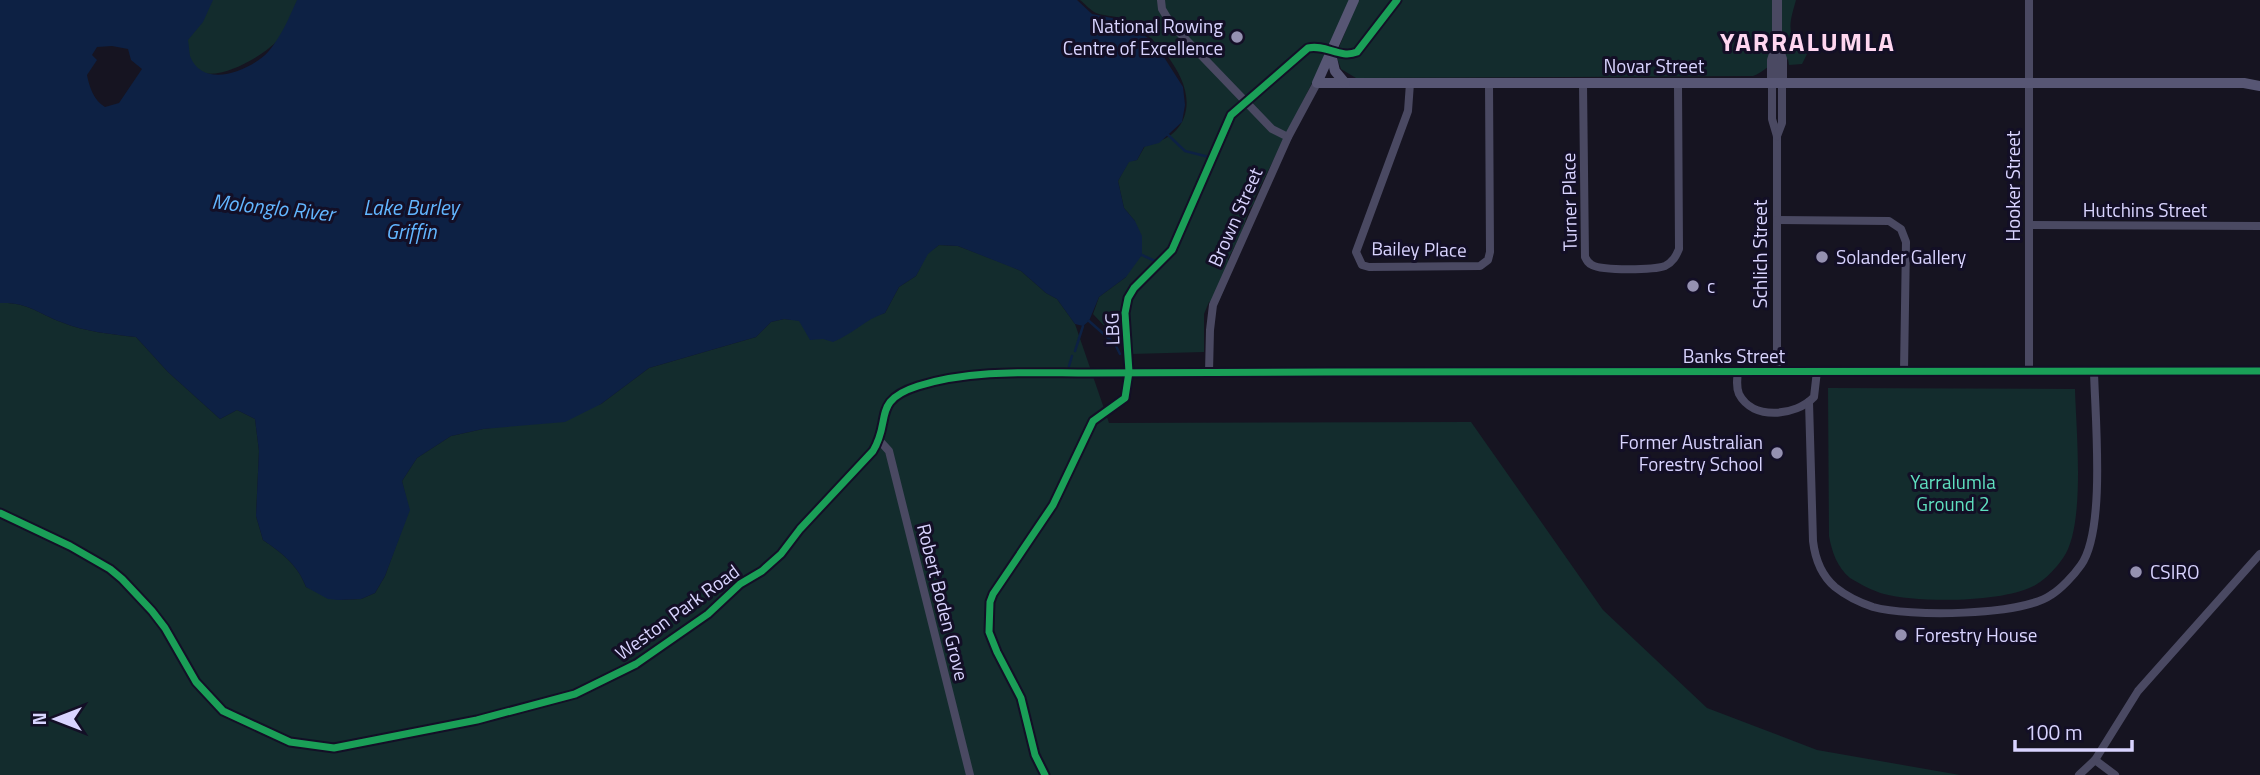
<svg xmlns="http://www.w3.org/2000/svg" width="2260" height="775" viewBox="0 0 2260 775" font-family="'Titillium Web',sans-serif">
<rect width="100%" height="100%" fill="#161421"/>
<g fill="#132c2d">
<path d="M209,0H306C298,12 290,26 281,37C266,55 208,91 189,64C186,59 184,49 182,43Z"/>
<path d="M1080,0H1350L1313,81L1254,199L1255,202L1249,210L1241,234L1228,259L1232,270L1219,301L1209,302L1204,314V352L1131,354L1093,314L1099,297L1126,277L1135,221L1124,208L1118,181L1129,161L1137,160L1145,146C1165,141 1182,132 1186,110C1192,77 1155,36 1128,21C1118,15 1106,17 1096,13C1090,10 1085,4 1080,0Z"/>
<path d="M1358,0H1796C1789,25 1785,35 1807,54L1802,64L1789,65L1788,59L1779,67L1776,61C1768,66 1762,73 1753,76L1356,78L1341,69L1336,55Z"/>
<path d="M939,245L958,246L1010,266L1021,271L1046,293L1057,299L1075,324L1109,423L1471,422L1603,610L1707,708L1817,750L1960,775H0V303C28,302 37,313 61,322C86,332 110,334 136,337L168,372L220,419L237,410L255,419L259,451L256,516L263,540C282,553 298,565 306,587L338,600L361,599L375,593L385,576L409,510L402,481L417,458L451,436L483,429L522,424L601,404L649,368L756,337L771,322L784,319L859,326L869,318L885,313L899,287L916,276L927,254Z"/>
<path d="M1828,388L2075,389C2076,429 2086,527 2063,558C2057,567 2046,579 2037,584C2007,603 1918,603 1884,594C1873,591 1860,584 1850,578C1837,567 1832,552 1829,536Z"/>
</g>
<path fill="#0d2144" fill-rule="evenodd" d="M0,0H213L203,22L188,40C189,45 189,51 190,56C203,90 250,71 268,52C281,37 289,18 297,0H1077L1092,14L1122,20L1155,43L1183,87L1185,105L1182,122L1159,143L1144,147L1137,160L1129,162L1118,181L1124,208L1135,221L1142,236V255L1126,277L1099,297L1089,321L1083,326L1075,324L1057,299L1046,293L1021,271L958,246L939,245L928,254L916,276L899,287L885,313C864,320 853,334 833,342L823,339L810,340L799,321L784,319L771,322L756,337L649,368L601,404L565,422L483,429L451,436L417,458L402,481L410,510L385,576L375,593L361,599L338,600L328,599L306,587C298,565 282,553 263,540L256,516L259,451L255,419L237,410L220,419L168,372L136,337C110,334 86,332 61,322C37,313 28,302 0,303ZM112,46L128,49L131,60L142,69L119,103L105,107C94,101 89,86 87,75L97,60L92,55L97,47Z"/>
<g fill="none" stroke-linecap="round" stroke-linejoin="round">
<g stroke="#0d2144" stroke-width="2.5">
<polyline points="1166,133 1185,151 1209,157"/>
<polyline points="1220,145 1228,124"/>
<polyline points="1142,255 1155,261"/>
<polyline points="1089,321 1115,344 1120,354"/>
<polyline points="1075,351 1083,326"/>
<polyline points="1069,366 1072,356"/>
</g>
<g stroke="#4a4962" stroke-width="8">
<polyline points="1161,0 1162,9 1171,24 1272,129 1288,137"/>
<polyline points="1410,83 1408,111 1356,252 1362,265 1369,267 1480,266 1488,260 1490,252 1489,83"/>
<path d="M1583,84L1585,257C1587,261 1588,263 1592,265C1603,271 1654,270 1665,266C1673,262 1676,256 1679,249L1678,84"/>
<polyline points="1772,84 1772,119 1777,136 1777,371"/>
<polyline points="1777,136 1782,123 1782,84"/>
<polyline points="1777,220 1889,221 1901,229 1906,242 1904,371"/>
<polyline points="2029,225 2260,226"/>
<path d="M1738,371C1737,379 1736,387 1739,394C1753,421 1796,416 1814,397L1817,371"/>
<polyline points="2029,371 2029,0"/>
<polyline points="1209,372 1210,330 1213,305 1288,137 1317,83"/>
<path d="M1809,402L1813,541C1815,558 1821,575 1835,587C1845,595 1861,603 1873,607C1908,617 2021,616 2051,595C2061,589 2074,575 2081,565C2106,530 2095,417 2094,371"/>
<polyline points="879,440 889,451 970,775"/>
<path d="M0,513L70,546L110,569L122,579L152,611L165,628L196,682L223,711L290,742L334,748L477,720L575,694L636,664L708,614L740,584L762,571L781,554L800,529L873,451C892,420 871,401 918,386C973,369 1033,373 1089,373C1168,372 1247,372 1326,372C1638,371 1949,371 2260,371"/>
<polyline points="2095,760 2115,775"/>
<polyline points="2079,775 2095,760 2138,691 2260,554"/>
</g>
<g stroke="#4a4962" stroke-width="10">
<polyline points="1777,0 1777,45 1782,59 1782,84"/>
<polyline points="1772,84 1772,60 1777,45"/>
</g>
<g stroke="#575674" stroke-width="10">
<polyline points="1354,0 1317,83 2244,83 2260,86"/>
<polyline points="1331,54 1335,71 1345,83"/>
</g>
<g stroke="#130f26" stroke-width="11">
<g id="cycleway">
<path d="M0,513L70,546L110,569L122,579L152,611L165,628L196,682L223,711L290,742L334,748L477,720L575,694L636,664L708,614L740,584L762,571L781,554L800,529L873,451C892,420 871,401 918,386C973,369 1033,373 1089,373C1168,372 1247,372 1326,372C1638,371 1949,371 2260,371"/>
<path d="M1045,775L1035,755L1021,698L997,652L989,632L990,602L993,594L1053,505L1093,421L1125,398L1129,372L1125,313L1128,298L1134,288L1172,250L1231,115L1308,48C1326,44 1340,59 1357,52L1397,0"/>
</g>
</g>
<use href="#cycleway" stroke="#1a9f57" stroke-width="7"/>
</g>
<g fill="#9591b1" stroke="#130f26" stroke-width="2.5">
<circle cx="1237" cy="37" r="7"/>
<circle cx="1822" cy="257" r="7"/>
<circle cx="1693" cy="286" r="7"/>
<circle cx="1777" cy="453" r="7"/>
<circle cx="2136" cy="572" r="7"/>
<circle cx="1901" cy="635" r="7"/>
</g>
<g text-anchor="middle" stroke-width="6" stroke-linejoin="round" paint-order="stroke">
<g font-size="19" fill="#d9d4ff" stroke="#130f26" text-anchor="start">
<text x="1223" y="33" text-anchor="end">National Rowing<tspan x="1223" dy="22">Centre of Excellence</tspan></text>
<text x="1836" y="264">Solander Gallery</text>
<text x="1707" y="293">c</text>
<text x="1763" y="449" text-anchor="end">Former Australian<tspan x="1763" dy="22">Forestry School</tspan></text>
<text x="2150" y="579">CSIRO</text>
<text x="1915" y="642">Forestry House</text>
</g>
<g font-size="19" fill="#d9d4ff" stroke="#130f26">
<text x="1654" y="73">Novar Street</text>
<text transform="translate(2013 186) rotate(-90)" y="7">Hooker Street</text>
<text transform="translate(1569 202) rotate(-91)" y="7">Turner Place</text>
<text x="2145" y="217">Hutchins Street</text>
<text transform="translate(1235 217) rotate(-66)" y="7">Brown Street</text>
<text transform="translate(1419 249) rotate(1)" y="7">Bailey Place</text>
<text transform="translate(1760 254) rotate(-90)" y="7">Schlich Street</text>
<text transform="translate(1112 329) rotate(-92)" y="7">LBG</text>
<text x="1734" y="363">Banks Street</text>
<text transform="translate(943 602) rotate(76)" y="7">Robert Boden Grove</text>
<text transform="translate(677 612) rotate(-36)" y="7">Weston Park Road</text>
</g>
<g font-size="19" fill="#5fe0c0" stroke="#130f26">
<text x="1953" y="489">Yarralumla<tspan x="1953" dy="22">Ground 2</tspan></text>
</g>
<g font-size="21" font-style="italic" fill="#62b6ff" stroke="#130f26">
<text transform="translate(273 208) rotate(6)" y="7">Molonglo River</text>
<text x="411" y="215">Lake Burley<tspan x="411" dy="24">Griffin</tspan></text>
</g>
<g font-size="26" font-weight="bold" letter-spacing="2" fill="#ffd6f0" stroke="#130f26">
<text x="1808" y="51">YARRALUMLA</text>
</g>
</g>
<g transform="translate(56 719) rotate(270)" stroke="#130f26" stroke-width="5" paint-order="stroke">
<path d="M0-5L12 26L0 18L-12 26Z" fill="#d9d4ff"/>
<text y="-10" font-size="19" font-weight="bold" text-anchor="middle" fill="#d9d4ff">N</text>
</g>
<path d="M2015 740v10h117v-10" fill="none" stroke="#d9d4ff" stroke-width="3.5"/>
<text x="2025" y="740" font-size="21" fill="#d9d4ff" stroke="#130f26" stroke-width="5" paint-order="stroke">100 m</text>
</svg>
